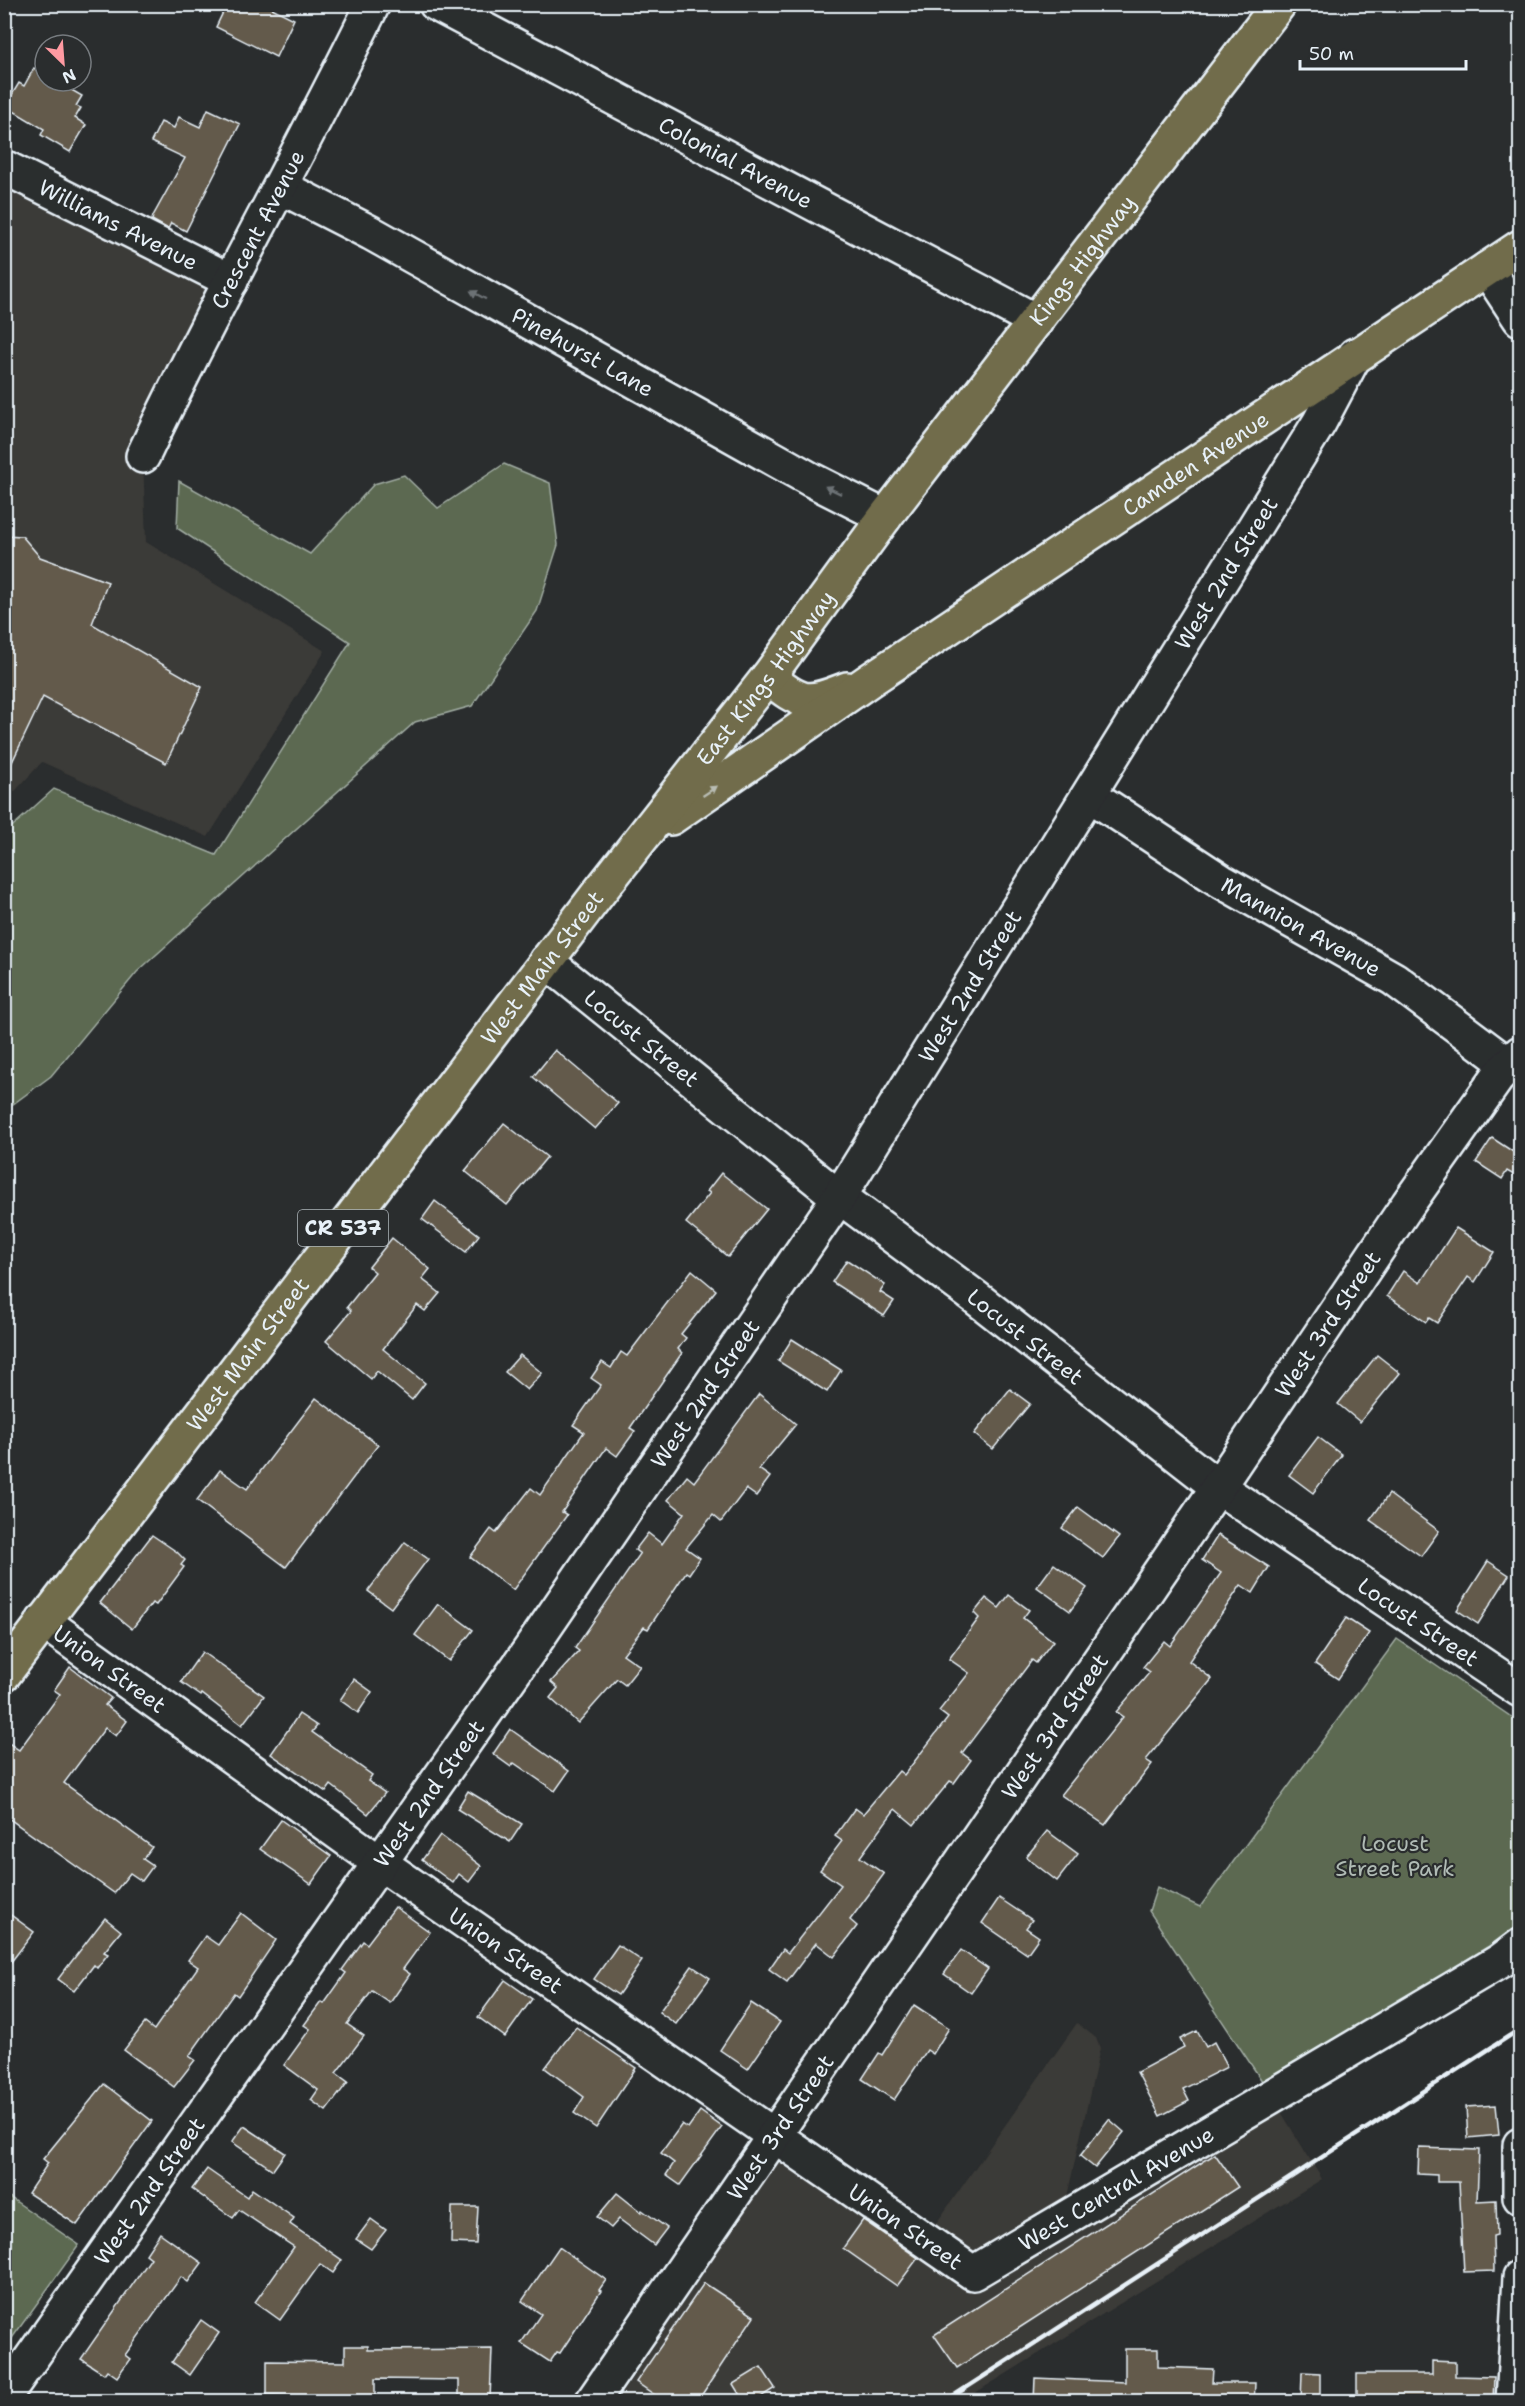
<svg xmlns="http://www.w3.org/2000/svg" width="1525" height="2406" viewBox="0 0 1525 2406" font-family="'Shantell Sans',sans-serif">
<rect width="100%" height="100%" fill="#2a2d2e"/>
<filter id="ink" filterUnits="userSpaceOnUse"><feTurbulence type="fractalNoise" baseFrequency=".0167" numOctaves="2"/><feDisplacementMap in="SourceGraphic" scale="12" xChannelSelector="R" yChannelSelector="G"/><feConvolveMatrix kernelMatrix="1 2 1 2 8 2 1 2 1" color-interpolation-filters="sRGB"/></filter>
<g filter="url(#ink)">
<g fill="#3b3a37">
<polygon points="4,167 231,281 143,456 146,542 325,651 208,837 42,762 5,802"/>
<polygon points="1077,2023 1096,2038 1100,2048 1066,2201 1264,2084 1322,2179 962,2401 616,2402 779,2161 916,2252"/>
</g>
<g fill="#5b6951" stroke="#a2ada4" stroke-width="1.5">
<polygon points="504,464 550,483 558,545 537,611 472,706 415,722 137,972 51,1076 5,1110 5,833 54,789 216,855 350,642 177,528 179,481 310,554 374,484 404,475 438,508"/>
<polygon points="1397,1639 1520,1723 1520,1927 1264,2084 1149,1911 1157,1887 1200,1907"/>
<polygon points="5,2194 79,2245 5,2348"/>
</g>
<g fill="#635a4b" stroke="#e8f1f8" stroke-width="1.5">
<polygon points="227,4 264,4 294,19 276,57 216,27"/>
<polygon points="34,68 45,75 45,81 56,81 82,96 76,106 81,108 75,118 86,125 70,152 41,135 44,129 5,106 19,83 24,86"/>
<polygon points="208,109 240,124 186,231 171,223 168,229 152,220 153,216 185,158 151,142 161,122 174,128 179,117 200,127"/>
<polygon points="4,535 22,536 40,557 108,582 92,624 202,687 166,763 43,697 4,779"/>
<polygon points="555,1050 618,1103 595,1129 533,1077"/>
<polygon points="504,1123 547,1157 507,1205 465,1171"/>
<polygon points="1492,1138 1521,1157 1521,1179 1507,1171 1502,1179 1476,1162"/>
<polygon points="721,1173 767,1209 728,1257 686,1223 710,1193 707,1191"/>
<polygon points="435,1201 479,1235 466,1252 422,1219"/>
<polygon points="1456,1228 1494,1252 1475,1282 1468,1277 1437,1323 1429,1318 1426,1322 1387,1296 1403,1271 1420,1283"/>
<polygon points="392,1238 430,1269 422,1279 440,1293 425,1311 417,1305 383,1349 425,1383 412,1400 377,1371 371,1379 326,1341 351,1311 347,1307 375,1272 369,1267"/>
<polygon points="847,1260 885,1285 880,1292 894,1301 884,1316 832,1282"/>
<polygon points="692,1270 716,1290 681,1334 686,1338 678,1349 682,1353 630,1428 635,1431 617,1456 606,1448 562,1512 567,1515 513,1590 470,1557 491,1529 496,1533 531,1488 540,1495 584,1432 573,1425 601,1385 591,1378 602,1362 611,1368 621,1352 627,1356"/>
<polygon points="792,1339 841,1370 827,1392 778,1361"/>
<polygon points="520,1355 542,1373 527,1390 505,1372"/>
<polygon points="1377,1355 1400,1373 1360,1422 1338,1404"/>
<polygon points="1010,1389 1030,1404 993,1449 974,1434"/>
<polygon points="759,1394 796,1424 759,1469 770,1477 756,1496 746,1489 721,1522 713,1515 686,1548 700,1558 689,1574 686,1572 648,1629 644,1627 623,1654 640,1666 625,1685 617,1679 578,1723 550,1698 558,1688 551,1682 579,1651 575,1648 640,1554 635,1550 648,1533 662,1544 684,1513 668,1500 687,1476 694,1482"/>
<polygon points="316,1398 378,1445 286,1567 197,1500 220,1470 247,1489"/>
<polygon points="1318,1437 1342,1455 1313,1493 1289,1475"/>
<polygon points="1389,1494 1439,1531 1421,1556 1370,1520"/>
<polygon points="1078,1507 1119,1537 1103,1558 1062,1528"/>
<polygon points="152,1535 177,1552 185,1560 181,1565 184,1567 156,1605 152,1603 132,1629 100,1603"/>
<polygon points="1218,1535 1269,1567 1253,1593 1241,1585 1189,1661 1212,1679 1146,1760 1152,1764 1105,1825 1061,1795 1123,1717 1116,1712 1150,1672 1143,1667 1164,1641 1170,1646 1221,1573 1202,1560"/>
<polygon points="405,1542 428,1559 391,1608 368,1591"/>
<polygon points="1488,1561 1509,1575 1478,1624 1457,1610"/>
<polygon points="1054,1564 1087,1588 1070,1611 1037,1587"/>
<polygon points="1009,1595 1029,1610 1023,1618 1053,1641 1036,1663 1032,1660 962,1753 971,1760 954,1783 950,1781 914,1825 895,1809 860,1857 884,1874 850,1920 857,1926 834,1957 816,1943 787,1982 769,1969 783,1949 788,1953 841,1885 820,1870 842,1841 835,1836 855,1808 863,1814 899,1771 904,1775 948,1718 939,1711 969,1673 949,1659 979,1618 974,1613 986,1598 999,1608"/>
<polygon points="438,1604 473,1630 449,1661 415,1635"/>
<polygon points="1346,1618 1369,1633 1338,1679 1315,1664"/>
<polygon points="202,1652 264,1696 242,1725 202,1694 201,1696 181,1682"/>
<polygon points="70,1667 111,1698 105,1705 127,1721 116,1736 105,1728 64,1783 152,1847 143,1859 153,1866 142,1881 130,1873 114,1893 4,1815 4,1740 19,1750 60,1694 54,1690"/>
<polygon points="354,1679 372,1692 358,1713 340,1700"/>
<polygon points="299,1714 317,1726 312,1732 372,1775 368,1781 385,1793 368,1814 331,1785 326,1792 271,1754"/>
<polygon points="510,1729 569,1771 555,1791 514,1763 511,1767 493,1754"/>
<polygon points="468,1791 522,1824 510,1842 457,1809"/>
<polygon points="281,1820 331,1856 311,1884 260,1849"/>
<polygon points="1047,1831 1078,1854 1057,1881 1026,1857"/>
<polygon points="440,1835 481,1866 469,1882 459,1874 453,1883 422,1860"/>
<polygon points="999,1898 1032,1920 1026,1928 1039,1937 1027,1954 982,1923"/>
<polygon points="395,1907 430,1932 403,1969 410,1974 390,2003 372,1991 347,2024 364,2036 336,2073 348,2082 326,2111 311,2100 318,2090 284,2065 310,2029 304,2025 321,2002 324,2004 346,1973 342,1970 363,1941 367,1944"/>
<polygon points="4,1910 34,1932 4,1971"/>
<polygon points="241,1913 276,1940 238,1996 234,1993 189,2056 195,2060 174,2087 124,2050 145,2023 154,2030 198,1967 188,1960 205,1936 218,1945"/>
<polygon points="105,1918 121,1931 104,1952 108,1954 97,1968 94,1965 74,1991 58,1979"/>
<polygon points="618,1945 642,1961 618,1995 594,1979"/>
<polygon points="961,1950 988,1969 971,1993 944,1974"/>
<polygon points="692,1966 710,1978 676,2024 659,2012"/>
<polygon points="505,1980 532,1999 505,2037 478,2017"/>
<polygon points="751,2003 780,2022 748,2069 720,2050"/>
<polygon points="914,2005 949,2028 933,2054 927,2050 894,2100 862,2079 879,2053 882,2055"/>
<polygon points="576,2027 636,2068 596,2128 574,2113 584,2097 545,2068"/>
<polygon points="1197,2031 1206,2047 1214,2042 1227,2067 1183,2089 1189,2101 1160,2116 1137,2072 1184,2047 1180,2039"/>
<polygon points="104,2084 152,2121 77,2225 28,2193 48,2163 43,2159"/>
<polygon points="1496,2105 1499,2135 1468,2138 1466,2107"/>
<polygon points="700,2111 722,2127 680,2185 666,2175 674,2163 661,2153 682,2124 688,2128"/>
<polygon points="1109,2119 1124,2132 1095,2168 1080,2156"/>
<polygon points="244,2126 285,2153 273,2170 232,2142"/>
<polygon points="1419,2148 1479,2150 1477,2201 1496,2200 1497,2235 1493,2236 1494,2271 1464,2272 1459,2182 1437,2182 1437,2175 1418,2174"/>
<polygon points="1215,2154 1238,2187 957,2368 934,2335"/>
<polygon points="207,2169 247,2197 252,2189 294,2218 290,2224 342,2260 333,2273 320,2264 280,2320 255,2302 294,2247 239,2210 233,2218 192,2189"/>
<polygon points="617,2193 641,2212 642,2210 667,2228 654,2245 619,2219 611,2228 597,2217"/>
<polygon points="452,2207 478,2207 476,2244 451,2243"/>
<polygon points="371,2219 386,2230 371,2249 356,2239"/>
<polygon points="863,2220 918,2258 897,2286 843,2248"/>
<polygon points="160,2233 202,2263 188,2282 181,2277 125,2355 130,2359 117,2377 107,2370 104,2374 81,2359 151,2258 146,2254"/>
<polygon points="559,2247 606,2280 599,2290 601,2291 560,2353 557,2352 550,2362 521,2343 541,2314 522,2301"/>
<polygon points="704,2283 754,2316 697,2402 665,2402 636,2382"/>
<polygon points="201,2320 219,2333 190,2375 172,2362"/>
<polygon points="345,2346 368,2346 368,2350 492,2349 490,2399 459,2398 459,2380 375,2379 375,2399 267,2395 267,2361 345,2362"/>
<polygon points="1125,2349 1158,2349 1158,2367 1213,2369 1212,2383 1255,2383 1254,2402 1034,2402 1035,2378 1125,2382"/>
<polygon points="1432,2361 1455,2362 1455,2376 1494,2377 1493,2402 1357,2402 1357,2374 1432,2374"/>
<polygon points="761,2367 775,2388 753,2402 744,2402 733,2384"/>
<polygon points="1302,2372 1320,2373 1320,2402 1301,2402"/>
</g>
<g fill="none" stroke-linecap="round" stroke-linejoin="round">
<g stroke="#e8f1f8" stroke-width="38">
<g id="minor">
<path id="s1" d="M436,4L1036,321"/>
<path id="s2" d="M4,167L231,281"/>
<path id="s3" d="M281,187L371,233L810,479L885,517"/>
<polyline points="1487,269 1520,319"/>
<path id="s4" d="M143,456C215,303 299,156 373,4"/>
<path id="s5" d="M1090,795L1221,881L1394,979L1509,1065"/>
<path id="s6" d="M546,961L825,1186L975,1297L1218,1487L1520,1690"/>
<path id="s7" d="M43,1621L380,1863L973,2273L1500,1961L1520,1946"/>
<polyline points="1520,2145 1520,2197"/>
<path id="s8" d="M4,2397L531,1648L839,1197L1319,423L1355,355"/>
<path id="s9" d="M592,2402L1218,1487L1408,1204L1497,1078L1520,1053"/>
<polyline points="1513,2402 1520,2277"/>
</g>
</g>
<g stroke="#e8f1f8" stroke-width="38">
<g id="major">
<path d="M768,677C802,705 807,705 847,689"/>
<path id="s10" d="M671,818L870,680L1520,247"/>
<path id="s11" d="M4,1674L600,891L768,677L885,517L1279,4"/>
</g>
</g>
<use href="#minor" stroke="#2a2d2e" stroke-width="33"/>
<use href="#major" stroke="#716c4b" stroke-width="33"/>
<polyline stroke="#e8f1f8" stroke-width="4.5" points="944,2402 1520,2029"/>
</g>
<defs><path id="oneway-solid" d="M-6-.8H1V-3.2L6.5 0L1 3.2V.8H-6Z" transform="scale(1.5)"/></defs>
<g fill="#6c7275">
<use href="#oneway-solid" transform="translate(478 295) rotate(-152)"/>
<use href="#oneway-solid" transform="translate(833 490) rotate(-154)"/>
</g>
<use fill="#b8bcb3" href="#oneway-solid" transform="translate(710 791) rotate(-34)"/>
</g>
<g text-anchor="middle" stroke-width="4.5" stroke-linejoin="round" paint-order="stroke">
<rect fill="#2a2d2e" stroke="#afb6bb" stroke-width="1.5" x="298" y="1210" width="90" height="36" rx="4.5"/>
<g font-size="21" font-weight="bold" fill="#e8f1f8">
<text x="343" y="1235">CR 537</text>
</g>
<g font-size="22" fill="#e8f1f8" stroke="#2a2d2e">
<text dy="8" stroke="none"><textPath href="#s1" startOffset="339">Colonial Avenue</textPath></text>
<text dy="8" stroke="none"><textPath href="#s2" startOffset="128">Williams Avenue</textPath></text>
<text dy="8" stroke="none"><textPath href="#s4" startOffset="254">Crescent Avenue</textPath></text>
<text dy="8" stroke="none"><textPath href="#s11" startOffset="1778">Kings Highway</textPath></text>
<text dy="8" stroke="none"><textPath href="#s3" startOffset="344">Pinehurst Lane</textPath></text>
<text dy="8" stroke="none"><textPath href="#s10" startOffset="633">Camden Avenue</textPath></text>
<text dy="8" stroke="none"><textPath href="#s8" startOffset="2196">West 2nd Street</textPath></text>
<text dy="8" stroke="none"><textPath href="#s11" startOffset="1254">East Kings Highway</textPath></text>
<text dy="8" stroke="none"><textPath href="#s5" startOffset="249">Mannion Avenue</textPath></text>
<text dy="8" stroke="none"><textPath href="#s11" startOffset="888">West Main Street</textPath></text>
<text dy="8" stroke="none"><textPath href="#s8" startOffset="1710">West 2nd Street</textPath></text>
<text dy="8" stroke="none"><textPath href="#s6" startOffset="123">Locust Street</textPath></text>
<text dy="8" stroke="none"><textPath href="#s9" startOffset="1305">West 3rd Street</textPath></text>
<text dy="8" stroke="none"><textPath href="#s6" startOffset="609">Locust Street</textPath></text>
<text dy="8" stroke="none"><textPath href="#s11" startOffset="402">West Main Street</textPath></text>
<text dy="8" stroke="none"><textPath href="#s8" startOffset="1224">West 2nd Street</textPath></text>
<text dy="8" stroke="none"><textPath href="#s6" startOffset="1095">Locust Street</textPath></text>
<text dy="8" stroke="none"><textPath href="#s7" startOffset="82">Union Street</textPath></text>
<text dy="8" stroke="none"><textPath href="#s9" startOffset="819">West 3rd Street</textPath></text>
<text dy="8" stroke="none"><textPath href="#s8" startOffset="738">West 2nd Street</textPath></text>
<text dy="8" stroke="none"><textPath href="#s7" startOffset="568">Union Street</textPath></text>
<text dy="8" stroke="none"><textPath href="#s9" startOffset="333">West 3rd Street</textPath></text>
<text dy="8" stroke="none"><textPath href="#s7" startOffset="1302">West Central Avenue</textPath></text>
<text dy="8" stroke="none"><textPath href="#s8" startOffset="252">West 2nd Street</textPath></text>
<text dy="8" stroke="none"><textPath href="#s7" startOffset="1054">Union Street</textPath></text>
</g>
<g font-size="22" fill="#b0bbb5" stroke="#2a2d2e">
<text x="1395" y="1851">Locust<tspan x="1395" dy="25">Street Park</tspan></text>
</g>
</g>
<rect width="1525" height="2406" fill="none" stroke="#2a2d2e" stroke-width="24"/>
<rect x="12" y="12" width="1501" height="2382" fill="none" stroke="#e8f1f8" stroke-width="2" filter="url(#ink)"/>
<g transform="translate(63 63) rotate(155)"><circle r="28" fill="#2a2d2e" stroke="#767b7f" stroke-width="1.5"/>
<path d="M0-4.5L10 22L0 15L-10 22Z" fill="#ff9aa2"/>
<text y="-9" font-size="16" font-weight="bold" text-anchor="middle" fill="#e8f1f8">N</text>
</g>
<path d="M1300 60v9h166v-9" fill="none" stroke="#e8f1f8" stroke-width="3"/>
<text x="1309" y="60" font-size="18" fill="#e8f1f8" stroke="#2a2d2e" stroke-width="4.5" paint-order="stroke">50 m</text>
</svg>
